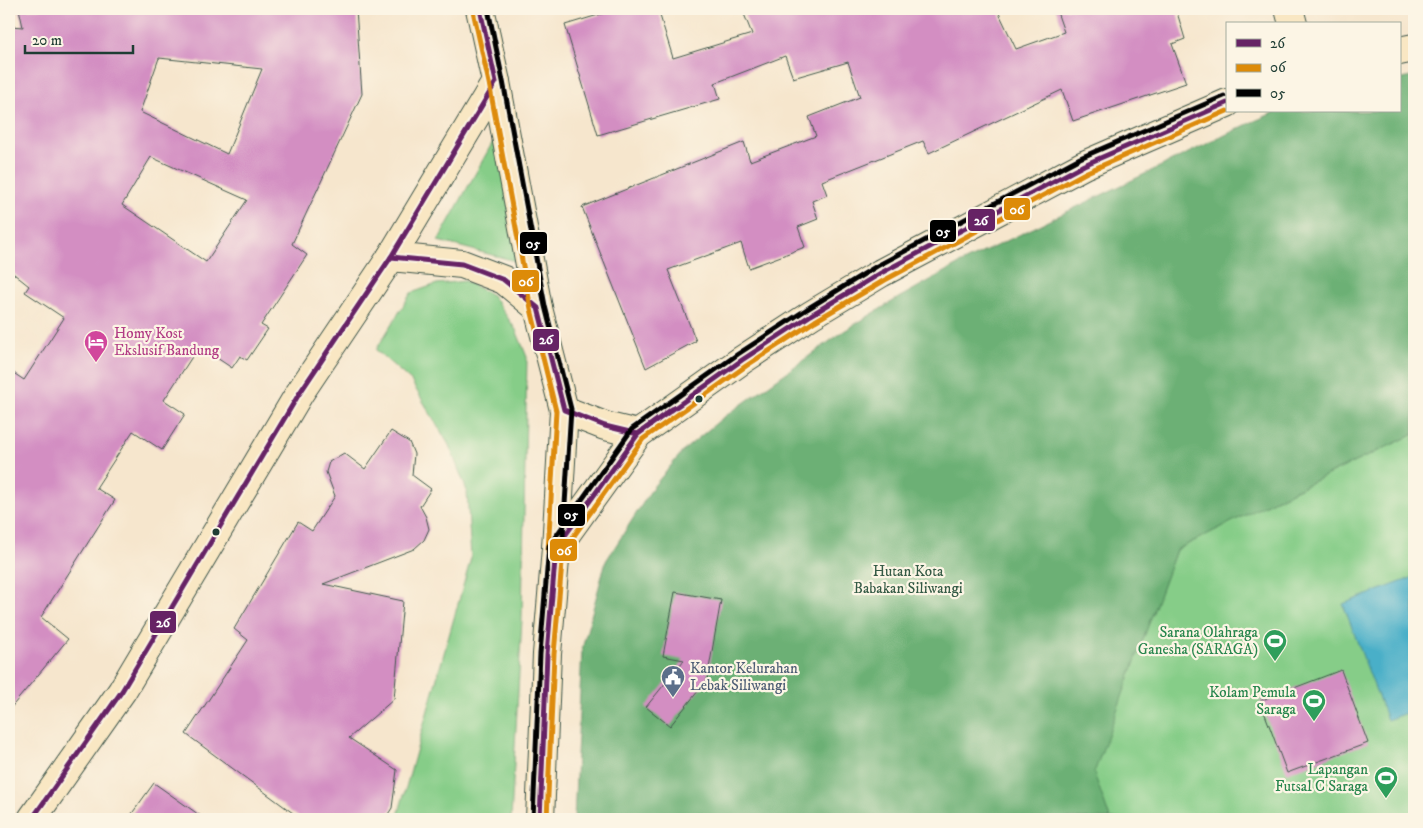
<svg xmlns="http://www.w3.org/2000/svg" width="1423" height="828" viewBox="0 0 1423 828" font-family="'IM FELL DW Pica',serif">
<rect width="100%" height="100%" fill="#fcf5e5"/>
<filter id="ink" filterUnits="userSpaceOnUse"><feTurbulence type="fractalNoise" baseFrequency=".02" numOctaves="2"/><feDisplacementMap in="SourceGraphic" scale="10" xChannelSelector="R" yChannelSelector="G"/><feConvolveMatrix kernelMatrix="1 2 1 2 8 2 1 2 1" color-interpolation-filters="sRGB"/></filter>
<filter id="wash" filterUnits="userSpaceOnUse"><feTurbulence type="fractalNoise" baseFrequency=".0096" numOctaves="4" result="noise"/><feDisplacementMap in="SourceGraphic" scale="20" xChannelSelector="R" yChannelSelector="G"/><feGaussianBlur stdDeviation="1.12" result="paint"/><feColorMatrix in="noise" values="0 0 0 0 0 0 0 0 0 0 0 0 0 0 0 0 0 1.4 0 .05"/><feComposite in="paint" operator="in"/></filter>
<g filter="url(#wash)">
<rect width="100%" height="100%" fill="#f6e6cd"/>
<g fill="#86cd88" stroke="#52855e">
<polygon points="500,129 527,264 438,241"/>
<polygon points="465,281 492,295 516,330 527,357 522,619 511,819 397,819 471,558 467,491 449,445 411,381 376,350 411,293 437,284"/>
<polygon points="1414,434 1414,819 1110,819 1093,773 1176,550 1291,492"/>
</g>
<polygon fill="#6cb074" stroke="#467654" points="1414,76 1414,434 1291,492 1176,550 1094,773 1110,819 574,819 582,649 606,561 653,487 684,450 720,420 844,331 900,297 961,263 1250,123 1278,111 1399,111 1399,80"/>
<polygon fill="#49afc8" stroke="#34767e" points="1414,577 1414,710 1387,720 1343,604"/>
<g id="blocks">
<g fill="#d38ec2" fill-rule="evenodd">
<path d="M19,9H356L362,94L292,244L307,255L261,325L268,329L247,360L240,356L232,368L199,346L164,400L185,414L162,450L133,431L96,488L115,500L41,617L68,639L9,710V370L24,380L64,318L25,292L29,286L9,270V26L23,27ZM159,58L262,69L227,154L140,112ZM151,157L247,200L206,262L122,205Z"/>
<polygon points="618,9 658,9 673,58 752,34 742,9 997,9 1016,49 1064,32 1056,9 1176,9 1185,39 1172,44 1186,83 1073,121 1062,90 929,153 923,141 822,181 827,195 812,201 818,219 798,227 805,247 749,268 741,243 668,270 696,341 646,368 582,207 744,142 750,161 816,136 809,117 860,97 848,62 793,78 785,56 715,83 720,99 598,135 565,25"/>
<polygon points="391,431 409,442 414,454 412,475 431,489 420,506 426,517 429,529 424,540 414,549 323,584 403,601 394,699 349,738 397,770 392,808 385,819 301,819 186,734 248,640 234,629 298,522 312,531 335,496 326,472 329,462 344,453 365,469"/>
<polygon points="675,592 721,600 707,680 670,726 646,707 684,660 663,656"/>
<polygon points="1341,670 1368,743 1287,773 1260,701"/>
<polygon points="154,783 205,819 128,819"/>
</g>
</g>
</g>
<g filter="url(#ink)">
<use href="#blocks" fill-opacity="0" stroke="#3f564b" stroke-width="1"/>
<g fill="none" stroke-linecap="round" stroke-linejoin="round">
<g stroke="#3f564b" stroke-width="30">
<g id="secondary">
<polyline points="480,9 496,82 538,308 564,410 556,548 547,654 540,819"/>
<polyline points="1289,9 1293,24"/>
<polyline points="1399,51 1414,48"/>
<polyline points="391,257 462,264 504,280 538,308"/>
<polyline points="564,410 605,426 638,434"/>
<polyline points="556,548 638,434 742,360 811,315 881,273 1084,165 1227,103"/>
<polyline points="32,819 122,691 299,394 391,257 496,82"/>
</g>
</g>
<use href="#secondary" stroke="#f9e7c3" stroke-width="28"/>
<g stroke="#fcf5e5" stroke-width="9">
<g id="bus-1">
<polyline points="391,257 462,264 504,280 538,308 564,410 605,426 638,434 672,409"/>
<polyline points="32,819 122,691 299,394 391,257 496,82 480,9"/>
<polyline points="540,819 547,654 556,548 638,434 742,360 811,315 881,273 1084,165 1227,103"/>
</g>
</g>
<g stroke="#fcf5e5" stroke-width="9">
<g id="bus-2">
<polyline points="473,11 489,83 531,309 556,411 548,552"/>
<polyline points="547,819 554,654 563,551 643,439 746,366 815,321 885,280 1087,172 1227,111"/>
</g>
</g>
<g stroke="#fcf5e5" stroke-width="9">
<g id="bus-3">
<polyline points="488,9 503,81 545,306 571,409 562,552"/>
<polyline points="533,819 540,654 549,546 632,429 738,354 807,309 877,266 1080,158 1224,96"/>
</g>
</g>
<use href="#bus-1" stroke="#662365" stroke-width="5"/>
<use href="#bus-2" stroke="#dd8b08" stroke-width="5"/>
<use href="#bus-3" stroke="#000" stroke-width="5"/>
</g>
</g>
<defs>
<g id="hotel-pin" transform="scale(1.25)"><path d="M0 17L-7.5 6A9.5 9.5 0 1 1 7.5 6Z" fill="#d1479c" stroke="#fcf5e5"/><path d="M-6-4.5h1.5V1H6V5H4.5V3h-9V5H-6ZM-4 0a1.8 1.8 0 1 1 3.6 0ZM.5 0V-2.5h3Q6-2.5 6 0Z" fill="#fff"/></g>
<g id="stadium-pin" transform="scale(1.25)"><path d="M0 17L-7.5 6A9.5 9.5 0 1 1 7.5 6Z" fill="#2e9e5b" stroke="#fcf5e5"/><path d="M0-5a6.5 5 0 1 0 0 10a6.5 5 0 1 0 0-10ZM-3.5-1.8h7v3.6h-7Z" fill="#fff"/></g>
<g id="civic-pin" transform="scale(1.25)"><path d="M0 17L-7.5 6A9.5 9.5 0 1 1 7.5 6Z" fill="#5c6f8a" stroke="#fcf5e5"/><path d="M-.6-6.5H3V-4.5H.6V-3L4-1V1h2V6H-6V1h2V-1L-.6-3ZM-1.2 2.5V6h2.4V2.5Z" fill="#fff"/></g>
</defs>
<g fill-rule="evenodd">
<use href="#hotel-pin" x="96" y="342"/>
<use href="#stadium-pin" x="1275" y="641"/>
<use href="#civic-pin" x="673" y="677"/>
<use href="#stadium-pin" x="1314" y="701"/>
<use href="#stadium-pin" x="1386" y="778"/>
</g>
<g fill="#1f3d34" stroke="#fcf5e5" stroke-width="2">
<circle cx="699" cy="399" r="4.5"/>
<circle cx="216" cy="532" r="4.5"/>
</g>
<g text-anchor="middle" stroke-width="4.5" stroke-linejoin="round" paint-order="stroke">
<g font-size="15" fill="#b23c85" stroke="#fcf5e5" text-anchor="start">
<text x="114" y="338">Homy Kost<tspan x="114" dy="17">Ekslusif Bandung</tspan></text>
</g>
<g font-size="15" fill="#345a45" stroke="#fcf5e5">
<text x="908" y="576">Hutan Kota<tspan x="908" dy="17">Babakan Siliwangi</tspan></text>
</g>
<g font-size="15" fill="#27864d" stroke="#fcf5e5" text-anchor="end">
<text x="1258" y="637">Sarana Olahraga<tspan x="1258" dy="17">Ganesha (SARAGA)</tspan></text>
<text x="1296" y="697">Kolam Pemula<tspan x="1296" dy="17">Saraga</tspan></text>
<text x="1368" y="774">Lapangan<tspan x="1368" dy="17">Futsal C Saraga</tspan></text>
</g>
<g font-size="15" fill="#4e5e75" stroke="#fcf5e5" text-anchor="start">
<text x="690" y="673">Kantor Kelurahan<tspan x="690" dy="17">Lebak Siliwangi</tspan></text>
</g>
</g>
<g stroke="#fcf5e5" stroke-width="2">
<rect x="1003" y="197" width="28" height="24" rx="5" fill="#dd8b08"/>
<rect x="967" y="208" width="29" height="24" rx="5" fill="#662365"/>
<rect x="929" y="219" width="28" height="24" rx="5" fill="#000"/>
<rect x="519" y="231" width="29" height="24" rx="5" fill="#000"/>
<rect x="511" y="269" width="29" height="24" rx="5" fill="#dd8b08"/>
<rect x="532" y="328" width="28" height="24" rx="5" fill="#662365"/>
<rect x="557" y="503" width="29" height="24" rx="5" fill="#000"/>
<rect x="549" y="538" width="29" height="24" rx="5" fill="#dd8b08"/>
<rect x="149" y="610" width="28" height="24" rx="5" fill="#662365"/>
</g>
<g font-size="14" text-anchor="middle" font-weight="bold" fill="#fff">
<text x="1017" y="214">06</text>
<text x="981" y="225">26</text>
<text x="943" y="236">05</text>
<text x="533" y="248">05</text>
<text x="526" y="286">06</text>
<text x="546" y="344">26</text>
<text x="571" y="519">05</text>
<text x="564" y="555">06</text>
<text x="163" y="627">26</text>
</g>
<rect width="1423" height="828" fill="none" stroke="#fcf5e5" stroke-width="30"/>
<rect x="1226" y="22" width="175" height="90" fill="#fcf5e5" stroke="#a4ab9e"/>
<rect x="1236" y="39" width="25" height="8" fill="#662365" stroke="#a4ab9e"/>
<text x="1270" y="48" font-size="15" fill="#1f3d34">26</text>
<rect x="1236" y="64" width="25" height="8" fill="#dd8b08" stroke="#a4ab9e"/>
<text x="1270" y="72" font-size="15" fill="#1f3d34">06</text>
<rect x="1236" y="89" width="25" height="8" fill="#000000" stroke="#a4ab9e"/>
<text x="1270" y="98" font-size="15" fill="#1f3d34">05</text>
<path d="M25 45v8h108v-8" fill="none" stroke="#1f3d34" stroke-width="2.5"/>
<text x="32" y="45" font-size="15" fill="#1f3d34" stroke="#fcf5e5" stroke-width="4" paint-order="stroke">20 m</text>
</svg>
